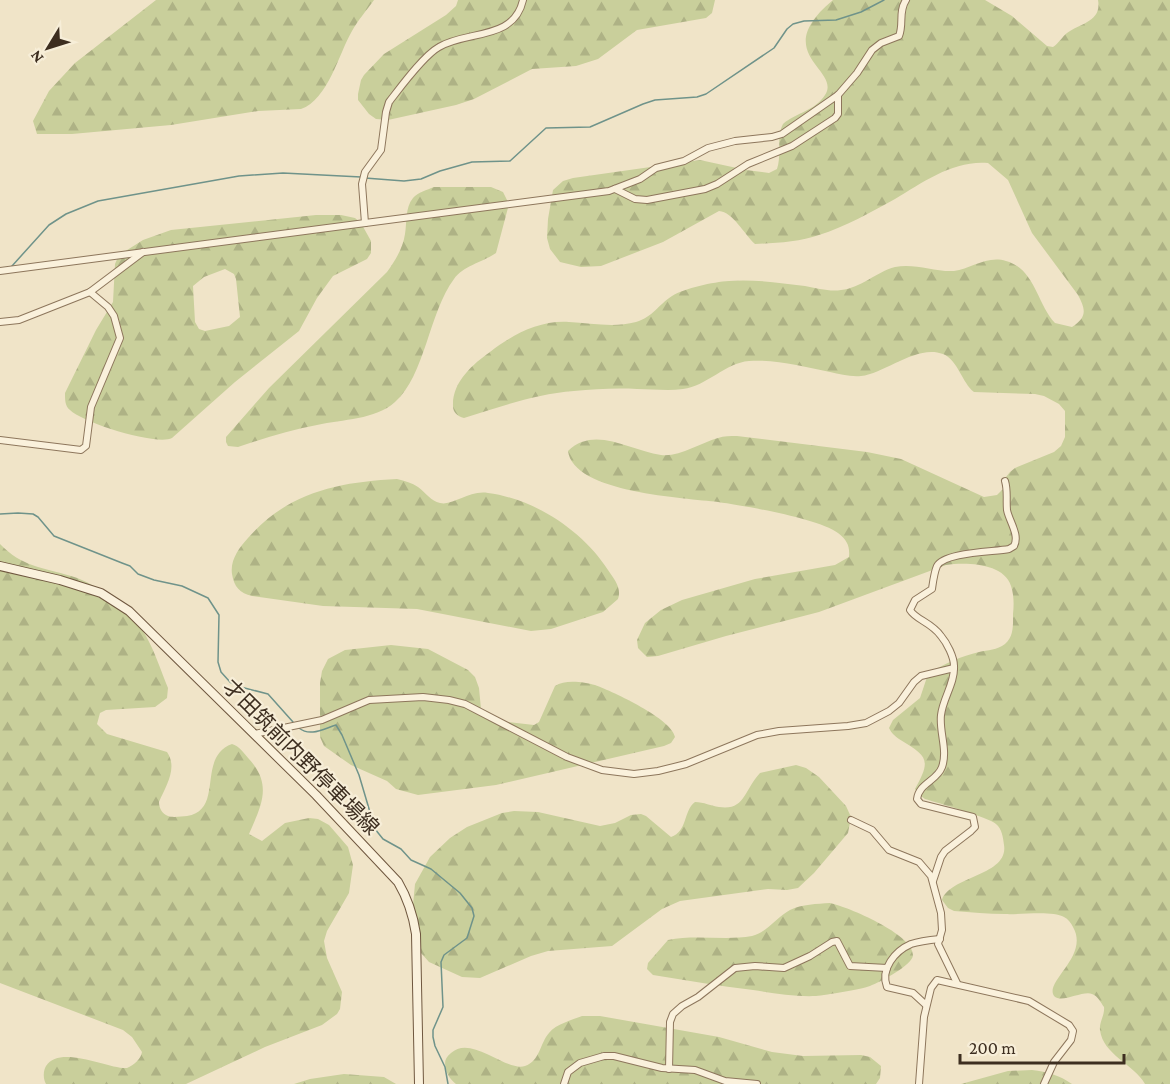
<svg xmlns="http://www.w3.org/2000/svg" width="1170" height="1084" viewBox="0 0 1170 1084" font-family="'Crimson Pro','Noto Sans JP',serif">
<defs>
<pattern id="forest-firs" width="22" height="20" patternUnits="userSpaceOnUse" patternTransform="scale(1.5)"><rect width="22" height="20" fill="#c9cf9b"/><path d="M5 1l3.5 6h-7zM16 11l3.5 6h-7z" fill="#aeb285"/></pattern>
</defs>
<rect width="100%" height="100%" fill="#f0e4c8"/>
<g fill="url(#forest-firs)" fill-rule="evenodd">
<path d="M156,0H374C367,10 358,20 352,31C339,53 328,100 301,109L258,111L171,125L72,134H37L33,121L49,91L75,63Z"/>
<polygon points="458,0 715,0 712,13 706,18 637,30 598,59 576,66 532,69 474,99 456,105 388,120 376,119 369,114 358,100 358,94 361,80 364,75 384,54 446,15 456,6"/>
<path d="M833,0H985L1012,16L1047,46L1053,47C1059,43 1062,37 1067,33C1080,23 1102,22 1098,0H1170V1084H1145C1134,1064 1103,1055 1100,1030C1099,1022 1105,1015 1104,1007C1101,1003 1098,996 1092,994C1082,990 1058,1006 1053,994C1048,979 1089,955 1073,927C1071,923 1068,919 1064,917C1052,910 1019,915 1005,914C988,914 971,912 954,911L948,908L942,900C950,876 1009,876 1004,845C1003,837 1002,829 996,824C988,817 938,803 925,799L918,794L915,789C932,759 927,756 899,739C894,735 892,734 889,728L893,720L920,698L928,674C943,664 962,656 979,652C988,650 997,650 1005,644C1014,636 1013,625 1013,614C1014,605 1014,595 1011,586C1004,563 966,562 946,565L819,612L726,636L658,656L647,657L638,648L637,640L645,623L661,610L682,600L755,579L835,565L849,557C850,546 847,540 838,533C818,518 745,506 718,502C686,498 573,493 568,451C595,425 630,451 661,455C680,457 700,443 718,438C724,436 730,436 737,436L867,452L901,459L984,497L997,495L1005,487L1006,477L1010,472L1015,468L1054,452L1061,446L1065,437V411L1059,404L1044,396L1035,394L974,392C962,383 958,360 943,354C917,344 886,373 861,376C850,377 840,374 830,372C804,367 775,359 749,361C725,363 707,386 683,389C668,391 652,389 637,389C616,388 595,389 574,391C535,394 500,407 464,418C457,416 453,412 453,406C452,382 473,364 490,352C512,335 539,320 569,322C591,323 614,328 636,322C653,317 658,305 672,296C685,288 713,282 729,281C754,279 780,283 805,286C817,288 830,292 841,290C861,288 876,272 895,267C915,263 934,272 954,271C971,269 987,255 1006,261C1035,269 1037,304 1055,323L1072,327C1087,317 1086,310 1078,295L1032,233L1008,180L988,163C954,160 923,182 895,199C871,212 845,227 819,235C800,242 775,243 755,244C744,234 733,212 719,211L663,242L601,266L581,267L560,262L550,249L547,238L548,219L553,190L563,181L573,178L700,160L746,170L769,173L777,169C782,154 776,137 783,124C797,112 815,111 825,95C842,69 768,54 833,0Z"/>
<path d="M434,187H491L503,192L509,204L496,253C483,262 463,266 454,279C429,312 425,376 395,402C375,420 343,419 317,425C291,430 264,438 238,447L228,446L226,442V437L269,388L387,272C395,261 403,248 405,234C407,223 405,207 413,198C418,192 427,190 434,187Z"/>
<path d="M316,215H341L355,218L361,223L371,241V253L367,259L333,276L317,298L299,331L235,382L172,438C157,446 83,423 70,410C65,406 65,400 65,393L96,330L113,302L115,264L118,257L124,252L143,240L171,230ZM225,269L234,274L236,279L240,317L229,326L205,331L199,329L195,322L193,286L204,277Z"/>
<path d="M397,479C405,481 412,483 418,487C426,493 431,501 440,503C454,506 468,490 488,493C535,499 583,531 608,570C614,579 622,588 618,599L603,612L551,629L531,631L417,609L323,606L252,596C240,593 234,587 232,574C230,560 239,548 248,538C288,492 339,482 397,479Z"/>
<path d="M0,544C22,567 42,567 71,576C100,585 131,609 146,636C155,652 161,671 168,688L167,698L155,707L106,710L100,713L97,724L107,734L167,752C178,768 166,786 159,802C159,808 162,814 168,816C173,818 182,816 187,816C225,810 196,757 232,744C239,746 244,753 249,759C273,785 261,806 249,834L262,841L285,823L309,818L318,819L329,825L348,847L353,865L349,893L327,931L324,941L327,958L342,992L340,1009L337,1014L322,1025L265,1047L186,1084H46C43,1079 43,1071 46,1066C60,1044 108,1069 127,1068C134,1065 141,1059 142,1052L132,1037L123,1030L0,983Z"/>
<path d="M391,645L428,649L468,670L475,677L479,688L481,709L499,721L534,725L539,722L555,686C565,679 584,682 595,685C614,692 672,719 675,737L671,743L664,746L496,785L418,795L396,789L387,781L351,765L324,746L320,737V683L322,671L328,659L345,650Z"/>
<path d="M796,765L806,768L819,777L846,806L851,817L848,833L814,873L798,888L787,890L768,889L680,901L662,909L612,946L548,951L531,956L480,978L462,977L429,962L421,953L413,905L415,884L430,857L450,838L467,827L502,813L514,811L538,812L600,826L615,823L631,815L641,814L646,816L671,837C688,831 683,811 695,802C704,802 711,806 719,807C745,811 744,790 760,773Z"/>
<path d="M830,903C848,907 913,934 913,955C913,965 880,982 870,986C863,989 826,995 816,996C795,997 773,993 753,990C719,986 686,980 653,975L647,969L648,963L668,940C696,934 724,941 752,936C766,933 777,917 790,910C802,904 817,904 830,903Z"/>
<path d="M582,1016H600L719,1037L772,1052L803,1056L861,1055L870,1057L881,1066L880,1078L876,1084H456C451,1080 447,1075 446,1069C444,1062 445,1058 451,1053C471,1034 506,1072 525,1066C540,1061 540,1043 549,1033C556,1024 572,1020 582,1016Z"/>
<path d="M1032,1070C1048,1072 1059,1075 1072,1084H961L1008,1071Z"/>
<polygon points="344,1074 384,1077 396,1084 294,1084 310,1079"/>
</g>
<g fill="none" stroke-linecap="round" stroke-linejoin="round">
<g stroke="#6f938a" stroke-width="1.5">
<polyline points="365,178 404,181 421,179 440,171 472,162 510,161 546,128 590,127 643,104 655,100 697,97 706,94 774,48 787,29 793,24 804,21 836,20 861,12 884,0"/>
<polyline points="12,266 49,225 66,214 98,201 239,176 283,173 361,177"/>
<polyline points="0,514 18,513 33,514 38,517 54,536 122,563 130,566 138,574 154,580 182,586 208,598 219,615 218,662 221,672 230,682 237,686 268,694 293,722"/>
<path d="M299,728C310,737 323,729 336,725L342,735L359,775L375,829L383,839L401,849L411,860L431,869L460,893L472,908L474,916L467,938L444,955L441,962L443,1007L433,1030V1037L435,1046L445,1067L448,1084"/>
</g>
<g stroke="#8d765c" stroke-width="8">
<g id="minor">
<polyline points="615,189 635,199 647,200 705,189 717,184 748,164 792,146 835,118 838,114 838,95"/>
<path d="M365,223L362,184L365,172L381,150L386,112L389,102C400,88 423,56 439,47C467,30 514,41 523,0"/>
<path d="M0,271L609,191L640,179L656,168L684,161L708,148L735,141L772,137L782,134L838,95L857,73L872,50L881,43L899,36C904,24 898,12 906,0"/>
<polyline points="0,322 19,320 90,292 143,252"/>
<polyline points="0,440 81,450 86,446 91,407 120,338 114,316 108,307 90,292"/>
<polyline points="254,734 322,720 369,700 423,697 449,700 465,704 567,757 602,770 634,774 658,771 686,764 757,735 779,731 848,726 866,723 889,711 899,703 914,682 921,676 954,668"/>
<polyline points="851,820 872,830 889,850 919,862 931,876 941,913 942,930 938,944 957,983"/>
<path d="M933,881L941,857L945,851L971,831L975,827L973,817L921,804L917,799C919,783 937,781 942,767C948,750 939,732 941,715C943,698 955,683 954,666C954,657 947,643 941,636C931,622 916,620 910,610L915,600L932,589C933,582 934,573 937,566C944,552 994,552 1009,549L1014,546C1020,535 1009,521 1007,510C1006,500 1008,491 1005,481"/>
<path d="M926,1005L913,993L887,987C880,969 895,951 911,944C920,941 930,940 940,939"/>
<polyline points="669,1069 670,1022 673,1014 682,1006 698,997 735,968 755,966 784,968 810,956 832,942 837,941 850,966 887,968"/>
<polyline points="564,1084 568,1072 580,1063 604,1056 614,1056 662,1068 695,1070 725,1081 757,1084"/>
<polyline points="919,1084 924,1017 931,988 937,980 1029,1001 1069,1025 1073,1031 1071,1040 1054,1062 1044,1084"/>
</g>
</g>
<g stroke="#6f573f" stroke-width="10">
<path id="secondary" d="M0,566L60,580L101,593L129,611L316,795L398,882C408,899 413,914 416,934L419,1084"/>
</g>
<use href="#minor" stroke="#faf1dc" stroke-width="6"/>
<use href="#secondary" stroke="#faf1dc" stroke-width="8"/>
</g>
<g text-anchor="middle" stroke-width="4.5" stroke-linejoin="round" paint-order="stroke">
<g font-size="21" fill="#3d2e20" stroke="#f7eed8">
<text transform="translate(301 757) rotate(45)" y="7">才田筑前内野停車場線</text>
</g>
</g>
<g transform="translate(48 48) rotate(232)" stroke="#f7eed8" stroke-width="4.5" paint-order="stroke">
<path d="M0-4.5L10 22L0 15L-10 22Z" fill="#3d2e20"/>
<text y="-9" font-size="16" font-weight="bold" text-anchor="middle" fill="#3d2e20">N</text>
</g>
<path d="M960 1054v9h164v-9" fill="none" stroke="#3d2e20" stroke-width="3"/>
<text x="969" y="1054" font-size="18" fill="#3d2e20" stroke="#f7eed8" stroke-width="4.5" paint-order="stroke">200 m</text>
</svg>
